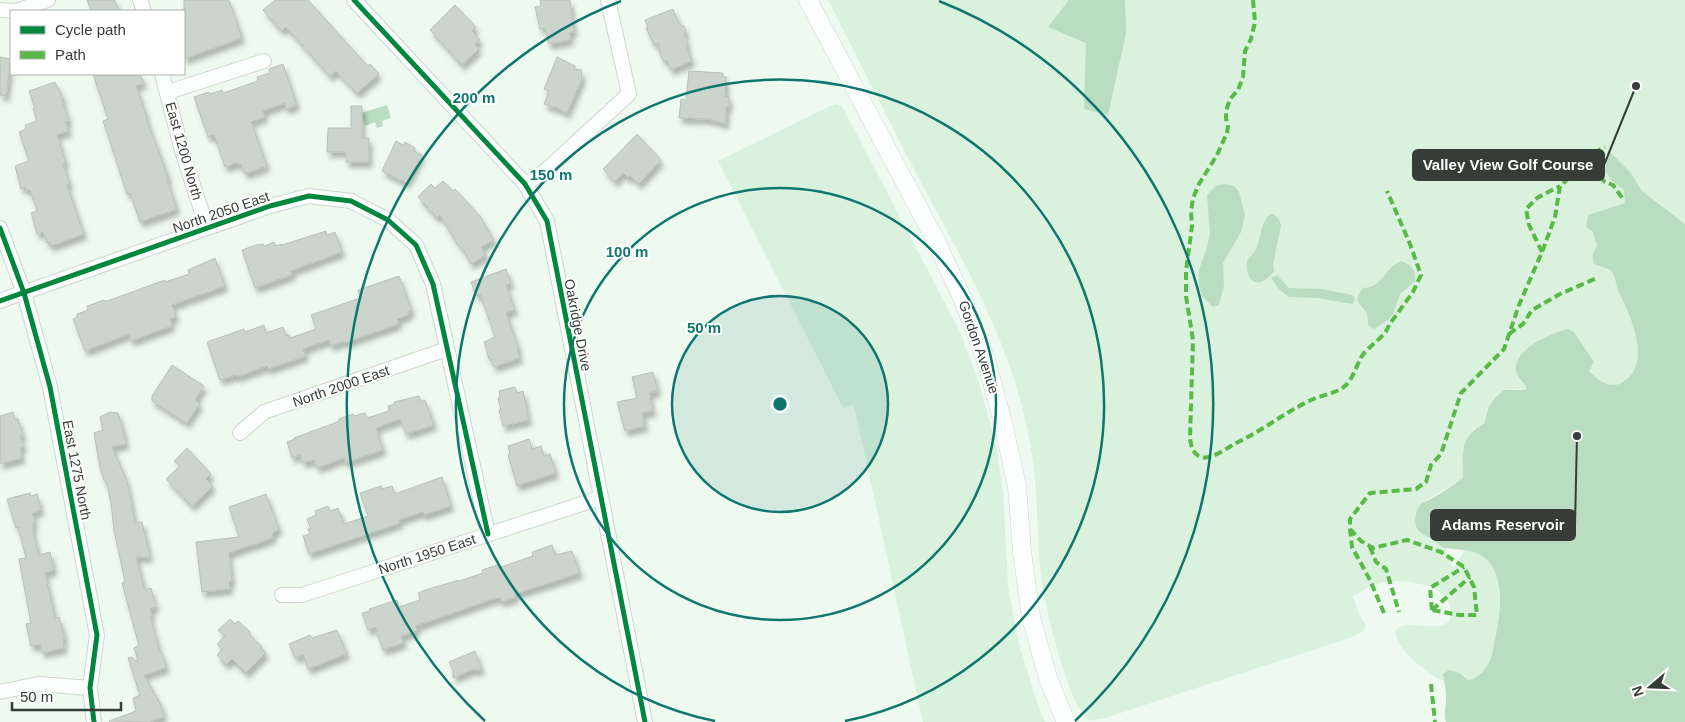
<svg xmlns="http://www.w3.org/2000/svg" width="1685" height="722" viewBox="0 0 1685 722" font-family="Helvetica,sans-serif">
<defs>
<filter id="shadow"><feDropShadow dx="3" dy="5.5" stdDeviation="2.5" flood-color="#0004"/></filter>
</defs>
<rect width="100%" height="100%" fill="#eefaf0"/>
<g fill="#d9f1dd">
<path d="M828,0H1685V224L1642,191L1609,151L1605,171L1613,182L1624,190L1625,203L1596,213L1593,232L1597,246L1593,253L1592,259L1602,267L1611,270C1616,278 1616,287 1620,295C1632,318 1655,370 1618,384C1607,388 1596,379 1589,370L1594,362L1589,355L1523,381L1527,387L1524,390L1512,389L1487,409L1485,423L1472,430L1463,455V478L1421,504L1420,532L1445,548L1453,569L1465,550C1478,552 1489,558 1495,571C1505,587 1497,653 1486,668C1482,675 1475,678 1468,680L1460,673L1443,674V681C1424,670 1399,654 1395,631C1409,616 1430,635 1450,621C1450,617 1452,613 1451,609C1448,586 1408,579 1389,582C1376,583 1365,589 1353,596L1359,614L1366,625L1363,631L1355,636L1105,718L1090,721C1076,710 1072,693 1066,677C1053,638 1042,597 1039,556C1037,518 1037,480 1030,443C1014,350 968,270 924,188C891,126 860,63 828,0Z"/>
<polygon points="835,104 842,106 960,332 979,383 996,444 1003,492 1008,586 1019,645 1039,708 1045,722 923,722 854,405 843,408 718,161"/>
</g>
<g fill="#badcc0">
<polygon points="1069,0 1125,0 1126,33 1108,115 1084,109 1086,43 1048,27"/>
<polygon points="387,105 391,118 382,121 383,126 377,128 375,122 365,126 361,113"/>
<path d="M1608,150L1631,173L1642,191L1685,224V722H1446C1443,712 1447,704 1446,694C1446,687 1443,681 1443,674L1449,670L1460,673L1468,680C1483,677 1490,664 1493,650C1499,621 1511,568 1476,553C1467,549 1456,550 1446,548C1441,547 1435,541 1430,538C1425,535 1418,533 1416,526C1414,519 1416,510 1421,504C1423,502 1428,501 1431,499C1442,493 1453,485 1463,478C1463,452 1459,437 1485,423C1487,406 1491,402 1504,390H1524L1527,388C1524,382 1517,377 1516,371C1513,349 1551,333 1568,329L1574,332L1594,362L1589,371C1597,379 1607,388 1619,384C1654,369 1632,318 1620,295C1616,287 1616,278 1611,270L1594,264C1591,257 1593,252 1597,246L1593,232L1586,227L1588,215L1625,203L1624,190L1613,182L1605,171Z"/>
<polygon points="1224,184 1234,186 1239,192 1245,215 1241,232 1223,263 1224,286 1219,305 1213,307 1202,296 1199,285 1199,270 1207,247 1210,234 1207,195 1216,186"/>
<path d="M1272,214C1277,216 1280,220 1281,226L1273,264L1274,271C1260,290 1245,284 1247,261C1250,257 1253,254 1255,251C1261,241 1261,217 1272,214Z"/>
<path d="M1401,261C1412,265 1416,270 1415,281L1400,294L1393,314L1388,320L1374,329L1369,326C1367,322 1368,318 1367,314C1363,303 1351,305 1363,288C1383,288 1384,268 1401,261Z"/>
<polygon points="1277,275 1289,288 1322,289 1352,295 1355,298 1353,304 1317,298 1289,297 1279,289 1271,278"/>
</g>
<g fill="#ccd5cd" stroke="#b8c1b9" filter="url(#shadow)">
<polygon points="87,0 115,0 119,11 91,11"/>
<polygon points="184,0 229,0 242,38 184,59"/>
<polygon points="275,0 308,0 368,66 370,64 379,74 357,93 336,71 330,76 286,27 282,31 263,10"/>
<polygon points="540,0 570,0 574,32 569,33 571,40 549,44 545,28 540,29 535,7 541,6"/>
<polygon points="455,5 476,27 472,31 480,40 475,44 479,49 462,65 430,30"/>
<polygon points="673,9 679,24 684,26 686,32 684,34 688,45 686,46 692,61 671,70 667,61 664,61 660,55 659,43 654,45 646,28 648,28 645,20"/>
<polygon points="0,57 11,59 6,96 0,95"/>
<polygon points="557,57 575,66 574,69 581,70 582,79 567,113 555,107 554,108 544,104 549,91 544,89"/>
<polygon points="283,64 297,105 286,109 285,103 263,111 265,117 251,122 267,166 245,174 241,164 238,165 237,163 225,167 214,135 208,137 194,97 209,92 210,94 222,90 223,93 258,81 257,77 270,73 269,69"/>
<polygon points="689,71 723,73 723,77 726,77 725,96 729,97 729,107 726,107 726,124 708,119 679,118 681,99 686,100"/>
<polygon points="93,74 140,74 144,83 136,86 147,117 146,118 169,179 167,180 177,209 140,222 130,193 127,194 108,136 103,121 108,119"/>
<polygon points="55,82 64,100 62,100 69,121 66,122 69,131 57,135 66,163 63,164 70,184 67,185 84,234 51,246 49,242 47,243 43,232 37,234 31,213 37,211 30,190 27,191 25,187 21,189 15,166 29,161 19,132 26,129 25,125 37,121 33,109 35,108 29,91"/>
<polygon points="351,106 362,106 362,138 369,138 369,162 346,162 346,152 327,152 328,128 351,128"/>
<polygon points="637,134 661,160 639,184 630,176 628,178 623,173 615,182 603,169"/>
<polygon points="396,141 403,145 405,142 415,148 414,151 422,155 406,184 402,180 402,181 382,171"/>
<polygon points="443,181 453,191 455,189 480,216 494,240 481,247 486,255 471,264 465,253 459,245 458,245 440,215 437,218 418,197 431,184 435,188"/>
<polygon points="326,231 327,235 335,232 342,252 291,271 292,275 255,288 242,250 256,245 263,244 264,246 274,242 276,246 282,244 282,245"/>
<polygon points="215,258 225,286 172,305 176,317 170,319 172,326 131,341 129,334 85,351 73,319 77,317 77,314 88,310 87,306 104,300 105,301 110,300 165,280 165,282 189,274 188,270"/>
<polygon points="506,269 511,283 506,285 515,310 506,313 519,349 517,349 520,358 494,367 491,359 489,359 484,342 495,337 480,294 476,296 471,282"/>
<polygon points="399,276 412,311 408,312 409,315 397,319 399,324 344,343 344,341 331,346 329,340 303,349 306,356 268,369 267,366 237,377 236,375 220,380 207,342 244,329 245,332 264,325 266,333 283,327 286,336 289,335 290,338 316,329 311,315 360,298 358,290"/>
<polygon points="172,365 204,386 195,400 200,403 187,423 152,401 152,396"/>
<polygon points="653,372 658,391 649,393 653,411 642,413 645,426 625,431 617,402 637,398 632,377"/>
<polygon points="515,387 517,393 523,391 529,420 503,426 499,410 501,410 498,398 500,397 499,391"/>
<polygon points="419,396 421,402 425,400 434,425 406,434 400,419 376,428 383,450 345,463 344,458 317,468 314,460 303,463 300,455 292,458 287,442 295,439 294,438 332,424 339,421 339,419 353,414 354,416 365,413 367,418 389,411 388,406 395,404 394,402"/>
<polygon points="13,412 15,419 18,419 23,436 20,436 24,447 20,448 22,458 0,464 0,416"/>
<polygon points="110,412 118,413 123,429 126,444 112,447 127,481 135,523 142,522 150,557 136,557 145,590 151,588 156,607 150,609 152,616 150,616 159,649 164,659 166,668 144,675 161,705 164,717 150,722 109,721 136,711 133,698 140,695 128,658 132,657 135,661 138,660 134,648 139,646 122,583 125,582 114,530 111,503 107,484 104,480 100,468 94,433 103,430 100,417"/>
<polygon points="529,439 532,449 541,446 544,456 550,454 556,473 517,486 508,455 510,454 508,446"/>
<polygon points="187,448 211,474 206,479 213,486 192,506 166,479 180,466 174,461"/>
<polygon points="442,477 451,506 424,515 423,512 399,520 400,523 309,554 303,536 310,534 308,529 311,529 307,519 316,515 315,511 328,506 330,511 338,508 344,524 368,516 360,493 381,486 382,489 392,486 395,494"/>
<polygon points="30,493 31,496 37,494 39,501 41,510 32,514 35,522 33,523 33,533 39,555 50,552 54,570 45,573 55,618 59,617 65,639 63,639 64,648 42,653 40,645 31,646 26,624 31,623 19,559 26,558 18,527 16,528 7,499"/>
<polygon points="266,494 279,529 272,534 273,538 229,553 232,581 229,582 230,589 202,592 196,542 239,537 229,507"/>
<polygon points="552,545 555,555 572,551 580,573 515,594 516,597 502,602 500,598 493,599 416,626 417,631 401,636 404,643 383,650 375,627 368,630 362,613 370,611 369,609 397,600 399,607 420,600 418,593 425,590 459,580 459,581 483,573 482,570 497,565 498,568 533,556 532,552"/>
<polygon points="230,619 235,624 238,621 250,632 249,634 262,647 261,648 266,653 246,673 232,659 226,665 217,655 222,650 217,644 225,636 218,630"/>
<polygon points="337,630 347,654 308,669 303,655 295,658 289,644 310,635 312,638"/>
<polygon points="475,651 482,670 472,670 453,678 453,670 449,662"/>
</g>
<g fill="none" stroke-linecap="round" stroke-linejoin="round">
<g stroke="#ccd6ce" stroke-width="16">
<g id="minor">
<polyline points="140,0 144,11"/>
<polyline points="354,0 525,184 547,221 645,722"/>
<polyline points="0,10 16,11 48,0"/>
<polyline points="162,74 182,151 207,228"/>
<polyline points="168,92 264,61"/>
<polyline points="525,184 543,173 629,94 608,0"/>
<polyline points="0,228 24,293 50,387 97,635 90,688 94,722"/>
<polyline points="0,301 270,206 309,196 351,201 388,220 416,245 433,284 488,534"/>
<polyline points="240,433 264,412 447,349"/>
<polyline points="282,595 302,595 600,498"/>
<polyline points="0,692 39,684 90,688"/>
</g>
</g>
<g stroke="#ccd6ce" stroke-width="19">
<polyline id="major" points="808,0 936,241 963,300 986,360 1003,423 1017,486 1022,552 1031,617 1048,678 1066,722"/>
</g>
<use href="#minor" stroke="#fcfefd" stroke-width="14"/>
<use href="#major" stroke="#fcfefd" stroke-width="18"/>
<g stroke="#58b947" stroke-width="4" stroke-dasharray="8 4" stroke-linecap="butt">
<path d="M1253,0L1255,22L1251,39L1245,51L1243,77L1238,90L1230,99L1226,111V118L1228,126L1227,133L1217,155L1199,184L1193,198L1191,212L1192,226L1186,271V296L1193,340L1190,438C1191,445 1192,454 1201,457C1211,460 1227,448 1236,443C1262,431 1284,413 1309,401C1321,395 1335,394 1345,386C1353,379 1356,366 1362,356C1370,344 1385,338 1389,325L1413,292L1421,275L1410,244L1387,191"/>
<polyline points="1589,171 1597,174 1605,182 1613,185 1623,199"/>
<polyline points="1542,252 1529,225 1526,209 1537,198 1560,186"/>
<polyline points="1509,334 1523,324 1532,310 1560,294 1597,278"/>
<polyline points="1350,529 1361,541 1373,548 1407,540 1441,552 1464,567 1474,587 1477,615 1459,615 1432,610"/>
<polyline points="1370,547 1376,562 1386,569 1399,612"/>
<polyline points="1432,610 1430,588 1464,567"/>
<polyline points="1432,610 1470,577"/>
<polyline points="1384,613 1370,580 1352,547 1350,529 1350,519 1370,493 1416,489 1426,482 1431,465 1441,454 1461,393 1504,349 1519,305 1542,252 1555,217 1560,186 1577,171 1589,171 1599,150 1605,147"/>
<polyline points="1431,684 1435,722"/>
</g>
<g stroke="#fff" stroke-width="8">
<g id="cycleway">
<polyline points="354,0 525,184 547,221 645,722"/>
<polyline points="0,228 24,293 50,387 97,635 90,688 94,722"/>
<polyline points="0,301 270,206 309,196 351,201 388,220 416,245 433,284 488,534"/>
</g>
</g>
<use href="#cycleway" stroke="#00873e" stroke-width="5"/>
</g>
<circle cx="780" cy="404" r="108" fill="#0f766e" fill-opacity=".12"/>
<g fill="none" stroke="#0f766e" stroke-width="2.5">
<circle cx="780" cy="404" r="108"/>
<circle cx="780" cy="404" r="216"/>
<path d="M715 721A324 324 0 1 1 845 721"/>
<path d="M485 721A433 433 0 0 1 621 1M939 1A433 433 0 0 1 1075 721"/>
</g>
<g text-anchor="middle" stroke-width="4" stroke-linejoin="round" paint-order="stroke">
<g font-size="14" fill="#353d36" stroke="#fff">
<text transform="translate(184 151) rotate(74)" y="5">East 1200 North</text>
<text transform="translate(221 212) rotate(-19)" y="5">North 2050 East</text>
<text transform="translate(578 325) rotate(79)" y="5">Oakridge Drive</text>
<text transform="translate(979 347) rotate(71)" y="5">Gordon Avenue</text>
<text transform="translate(341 386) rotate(-19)" y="5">North 2000 East</text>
<text transform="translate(77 470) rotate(79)" y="5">East 1275 North</text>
<text transform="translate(427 554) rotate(-18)" y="5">North 1950 East</text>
</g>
</g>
<circle cx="780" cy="404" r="8" fill="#0f766e" stroke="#fff" stroke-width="2.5"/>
<g font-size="15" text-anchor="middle" font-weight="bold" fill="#0f766e" stroke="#fff" stroke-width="4" stroke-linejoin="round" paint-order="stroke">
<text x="474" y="103">200 m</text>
<text x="551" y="180">150 m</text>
<text x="627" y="257">100 m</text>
<text x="704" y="333">50 m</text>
</g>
<path fill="none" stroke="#353d36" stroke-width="2" d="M1636 86L1604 165M1577 436L1575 525"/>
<g fill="#353d36" stroke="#fff" stroke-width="2">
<circle cx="1636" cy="86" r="5"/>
<circle cx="1577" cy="436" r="5"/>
</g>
<g fill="#353d36" stroke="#353d36" stroke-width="2">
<rect x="1413" y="150" width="191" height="30" rx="5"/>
<rect x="1431" y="510" width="144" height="30" rx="5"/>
</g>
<g font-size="15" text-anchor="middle" font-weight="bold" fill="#fff">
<text x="1508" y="170">Valley View Golf Course</text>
<text x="1503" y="530">Adams Reservoir</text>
</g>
<rect x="10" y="10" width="175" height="65" fill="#ffffff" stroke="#aeb1af"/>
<rect x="20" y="26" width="25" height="8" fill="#00873e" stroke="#aeb1af"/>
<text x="55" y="35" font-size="15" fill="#353d36">Cycle path</text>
<rect x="20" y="51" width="25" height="8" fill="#58b947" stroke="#aeb1af"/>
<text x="55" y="60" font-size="15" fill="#353d36">Path</text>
<g transform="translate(1650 687) rotate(251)" stroke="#ffffff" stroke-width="4" paint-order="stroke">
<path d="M0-4L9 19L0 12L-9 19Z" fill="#353d36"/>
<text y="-8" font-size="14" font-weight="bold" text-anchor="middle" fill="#353d36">N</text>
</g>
<path d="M12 702v8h109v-8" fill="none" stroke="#353d36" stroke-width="2.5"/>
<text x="20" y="702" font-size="15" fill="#353d36" stroke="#ffffff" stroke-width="4" paint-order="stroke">50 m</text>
</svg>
